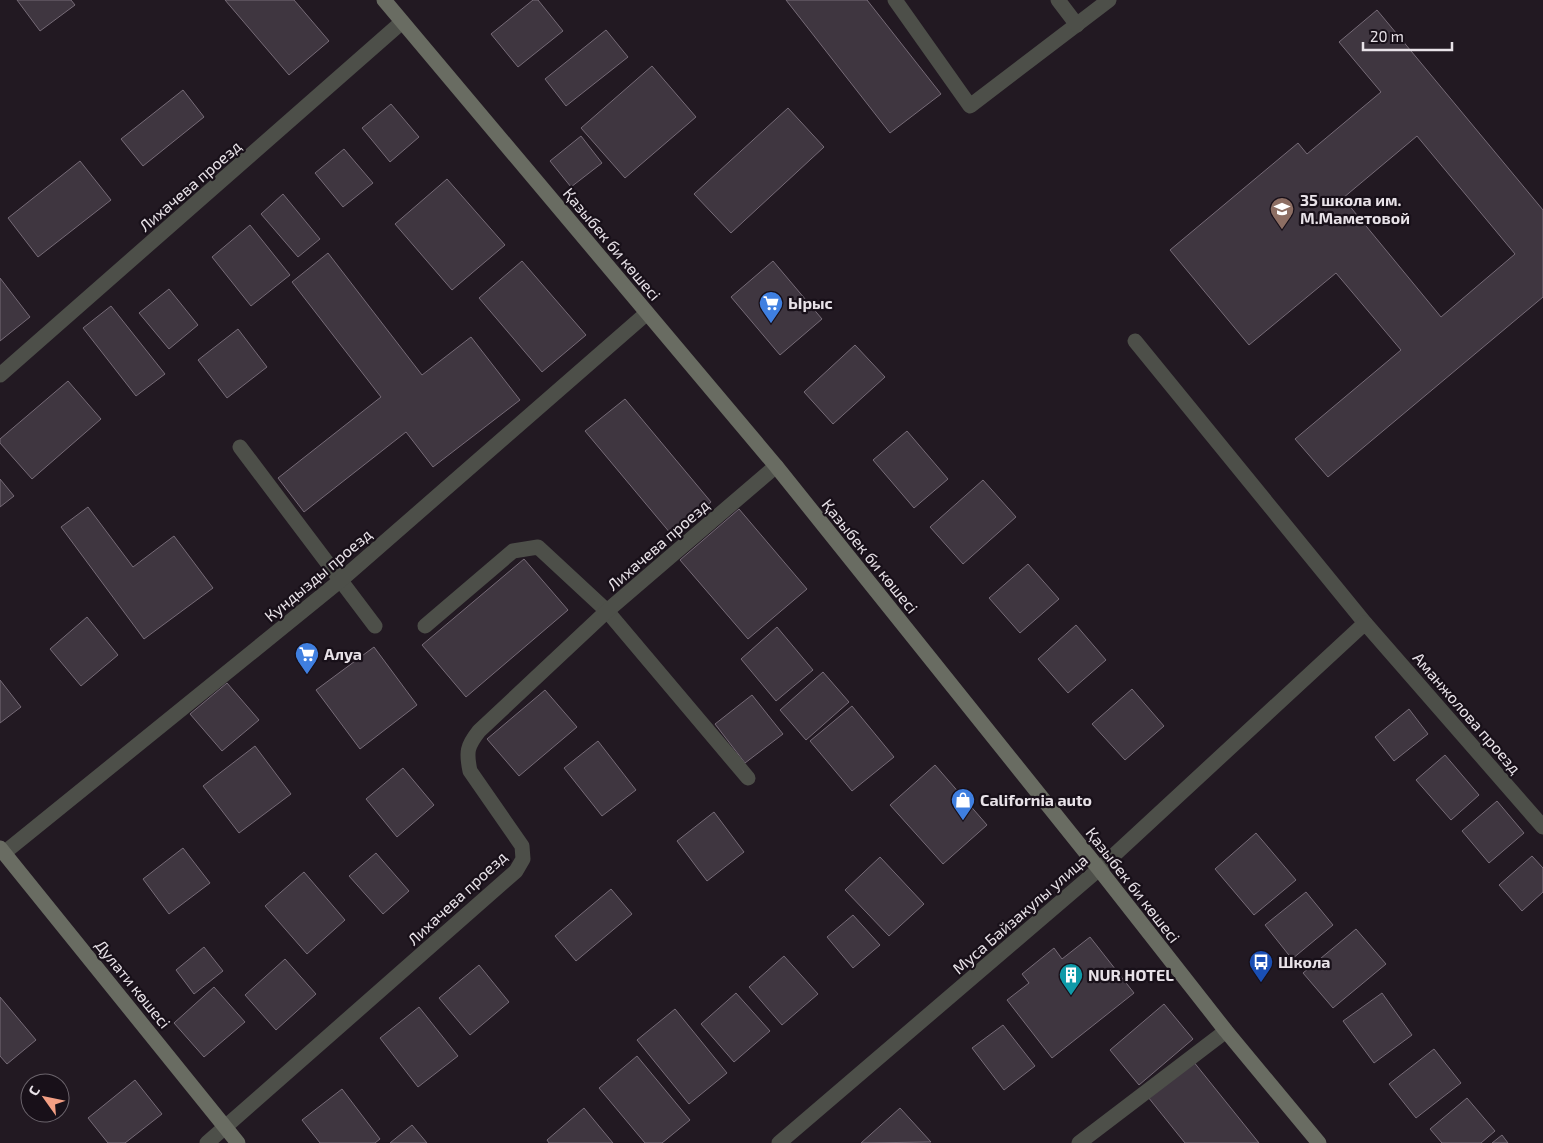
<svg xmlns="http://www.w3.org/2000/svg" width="1543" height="1143" viewBox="0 0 1543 1143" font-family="'Exo 2',sans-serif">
<rect width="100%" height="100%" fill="#221922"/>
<g fill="#3f3640" stroke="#766b77" fill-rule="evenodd">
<polygon points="17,0 71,0 75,5 40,31"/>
<polygon points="225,0 294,0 329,41 289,75"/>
<polygon points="533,0 538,0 563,31 518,67 491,34"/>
<polygon points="786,0 867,0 941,94 890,133"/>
<path d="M1377,10L1543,210V297L1328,477L1295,439L1401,350L1336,273L1249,345L1170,250L1298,143L1307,154L1381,92L1339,42ZM1417,136L1515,254L1441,317L1343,198Z"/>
<polygon points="606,30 628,57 566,106 545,79"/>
<polygon points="652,66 696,117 625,178 581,128"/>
<polygon points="183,90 204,117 143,166 121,139"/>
<polygon points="391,104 419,137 390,162 362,128"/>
<polygon points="788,108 824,147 731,233 694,194"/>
<polygon points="581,136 602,163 571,187 550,161"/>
<polygon points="344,149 373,183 343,207 315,173"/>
<polygon points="80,161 111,200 38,257 8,218"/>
<polygon points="447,179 505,245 452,290 395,224"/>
<polygon points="283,194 320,239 298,257 261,214"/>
<polygon points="250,225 290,275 251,306 212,257"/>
<polygon points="328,253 422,375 471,337 520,400 433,467 406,432 304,512 278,478 381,397 292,282"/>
<polygon points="522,261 586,335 542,372 479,298"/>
<polygon points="773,261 822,319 780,355 731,297"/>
<polygon points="0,278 30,317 0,341"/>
<polygon points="169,289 198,325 169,349 139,313"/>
<polygon points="111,306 165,374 136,396 83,328"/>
<polygon points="238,329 267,367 227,398 198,360"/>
<polygon points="855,345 885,377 833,424 804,392"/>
<polygon points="68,381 101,419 32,479 0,443 0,439"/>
<polygon points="625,399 711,502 671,534 585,431"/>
<polygon points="907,431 948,479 914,508 873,460"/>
<polygon points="0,479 14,496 0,507"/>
<polygon points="983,480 1016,517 963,564 930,527"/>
<polygon points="88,507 133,567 174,536 213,588 144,639 61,527"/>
<polygon points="739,509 807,589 748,639 680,560"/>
<polygon points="524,559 568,610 466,697 422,645"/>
<polygon points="1028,564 1059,599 1020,633 989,598"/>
<polygon points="87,617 118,655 81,686 50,649"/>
<polygon points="1076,625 1106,660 1068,693 1038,659"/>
<polygon points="777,627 813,670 776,701 741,659"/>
<polygon points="374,647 417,705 360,749 316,690"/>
<polygon points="823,672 849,702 806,740 780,710"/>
<polygon points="0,680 21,707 0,723"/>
<polygon points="227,683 259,720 222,751 190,714"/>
<polygon points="1132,689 1164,726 1125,760 1092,724"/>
<polygon points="545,690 577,727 519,776 487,739"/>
<polygon points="752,695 783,734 745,763 715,724"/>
<polygon points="852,706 894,757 852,791 810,741"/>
<polygon points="1409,709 1428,734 1394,761 1375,737"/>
<polygon points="598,741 636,790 602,816 564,768"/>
<polygon points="255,746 291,794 239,833 203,786"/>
<polygon points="1445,755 1479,795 1451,820 1416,780"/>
<polygon points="935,765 987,825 943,864 890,805"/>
<polygon points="403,768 434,805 397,837 366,799"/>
<polygon points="1497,801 1524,833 1489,863 1462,831"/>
<polygon points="714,812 744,852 707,881 677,841"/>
<polygon points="1256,833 1296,880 1254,915 1215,869"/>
<polygon points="183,848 210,883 169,914 143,879"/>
<polygon points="376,853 409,891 383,914 349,876"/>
<polygon points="1532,856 1543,868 1543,892 1522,911 1499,885"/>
<polygon points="880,857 924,904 889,936 845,890"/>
<polygon points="304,872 345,920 307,954 265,906"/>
<polygon points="611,889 632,914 576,961 555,936"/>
<polygon points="1306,892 1333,925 1292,959 1265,925"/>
<polygon points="853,915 880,945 853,968 827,937"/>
<polygon points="1356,929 1386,964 1333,1008 1303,973"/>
<polygon points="1090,937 1134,993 1052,1058 1007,1000 1029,983 1022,974 1054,948 1062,959"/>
<polygon points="204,947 223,971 194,994 176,970"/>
<polygon points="784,956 818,994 782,1025 749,987"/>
<polygon points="285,959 316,994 276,1030 245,995"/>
<polygon points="479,965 509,1002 470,1035 439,998"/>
<polygon points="214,987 245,1022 204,1057 174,1023"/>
<polygon points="736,993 770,1031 734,1062 701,1024"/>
<polygon points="1382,993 1412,1035 1374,1063 1343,1021"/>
<polygon points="0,997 36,1040 7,1064 0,1056"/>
<polygon points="1164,1004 1193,1039 1139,1085 1110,1050"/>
<polygon points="419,1007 458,1056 418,1087 380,1038"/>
<polygon points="675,1009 727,1073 689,1104 637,1040"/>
<polygon points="1003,1025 1035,1066 1004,1090 972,1048"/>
<polygon points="1434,1049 1461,1083 1416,1118 1389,1084"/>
<polygon points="637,1056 690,1120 662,1143 645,1143 599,1088"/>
<polygon points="1193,1061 1259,1143 1185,1143 1148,1097"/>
<polygon points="135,1080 162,1114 125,1143 108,1143 88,1118"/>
<polygon points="342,1089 380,1139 375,1143 320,1143 302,1120"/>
<polygon points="1467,1098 1495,1131 1481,1143 1442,1143 1430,1129"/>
<polygon points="584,1108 613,1143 549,1143 547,1140"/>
<polygon points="900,1108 931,1142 861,1143"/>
<polygon points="412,1125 427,1143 390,1143"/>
<polygon points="1502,1135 1508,1143 1492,1143"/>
</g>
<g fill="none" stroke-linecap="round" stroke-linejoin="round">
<g stroke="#4d4f49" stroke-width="15">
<polyline points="895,0 970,106 1109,0"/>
<polyline points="1058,0 1077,25"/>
<polyline points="1135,341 1365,623"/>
<polyline points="425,626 513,551 538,547 607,611 748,778"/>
<polyline points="1079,1143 1226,1031"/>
</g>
<g stroke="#4d4f49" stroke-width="15">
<polyline points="0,375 402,22"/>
<polyline points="240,447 375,626"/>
<polyline points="4,853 341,580 647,313"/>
<path d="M207,1143L516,871L523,859L522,846L470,771C466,752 467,746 479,731L607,611L776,466"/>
<polyline points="779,1143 1099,869 1365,623 1543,827"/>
</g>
<g stroke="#696c62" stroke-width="15">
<polyline points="384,0 776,466 1099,869 1226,1031 1319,1143"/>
<polyline points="0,848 238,1143"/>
</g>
</g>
<defs>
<g id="school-pin" transform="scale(1.25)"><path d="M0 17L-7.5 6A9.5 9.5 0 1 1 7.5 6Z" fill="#8d6e63" stroke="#181019"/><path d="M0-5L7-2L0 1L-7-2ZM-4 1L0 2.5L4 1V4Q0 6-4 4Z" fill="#fff"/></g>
<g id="supermarket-pin" transform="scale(1.25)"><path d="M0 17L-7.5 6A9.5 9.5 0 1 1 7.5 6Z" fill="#3f7fe0" stroke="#181019"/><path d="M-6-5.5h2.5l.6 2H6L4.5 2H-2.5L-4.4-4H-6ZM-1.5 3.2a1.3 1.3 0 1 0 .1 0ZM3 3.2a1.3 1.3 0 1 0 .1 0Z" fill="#fff"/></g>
<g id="shop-pin" transform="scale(1.25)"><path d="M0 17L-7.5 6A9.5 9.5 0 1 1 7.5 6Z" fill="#3f7fe0" stroke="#181019"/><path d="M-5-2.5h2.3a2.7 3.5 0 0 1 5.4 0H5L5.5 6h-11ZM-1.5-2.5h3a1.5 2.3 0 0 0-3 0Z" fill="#fff"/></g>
<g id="bus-pin" transform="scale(1.25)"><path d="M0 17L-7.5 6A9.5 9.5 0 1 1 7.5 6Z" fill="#1a4fb4" stroke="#181019"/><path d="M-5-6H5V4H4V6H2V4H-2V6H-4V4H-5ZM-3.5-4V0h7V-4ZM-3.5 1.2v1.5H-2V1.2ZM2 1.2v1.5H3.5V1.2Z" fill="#fff"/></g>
<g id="building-pin" transform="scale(1.25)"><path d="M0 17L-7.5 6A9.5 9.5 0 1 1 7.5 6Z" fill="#0f9aa8" stroke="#181019"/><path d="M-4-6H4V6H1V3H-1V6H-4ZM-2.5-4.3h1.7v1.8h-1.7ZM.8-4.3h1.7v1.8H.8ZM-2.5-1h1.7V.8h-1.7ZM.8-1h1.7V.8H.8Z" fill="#fff"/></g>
</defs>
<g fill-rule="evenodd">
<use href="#school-pin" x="1282" y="209"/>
<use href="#supermarket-pin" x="771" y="303"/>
<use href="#supermarket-pin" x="307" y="654"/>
<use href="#shop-pin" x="963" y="800"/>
<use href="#bus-pin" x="1261" y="962"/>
<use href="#building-pin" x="1071" y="975"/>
</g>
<g text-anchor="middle" stroke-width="4.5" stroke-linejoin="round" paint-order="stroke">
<g font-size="16" fill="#e8e2e8" stroke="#181019">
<text transform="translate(190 186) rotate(-41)" y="6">Лихачева проезд</text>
<text transform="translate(612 244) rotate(50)" y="6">Қазыбек би көшесі</text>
<text transform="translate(658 545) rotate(-41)" y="6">Лихачева проезд</text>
<text transform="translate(870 556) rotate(51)" y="6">Қазыбек би көшесі</text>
<text transform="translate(318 575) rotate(-40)" y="6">Кундызды проезд</text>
<text transform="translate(1467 713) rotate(49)" y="6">Аманжолова проезд</text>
<text transform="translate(1133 885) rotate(52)" y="6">Қазыбек би көшесі</text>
<text transform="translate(457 898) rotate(-43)" y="6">Лихачева проезд</text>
<text transform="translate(1020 914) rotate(-41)" y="6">Муса Байзакулы улица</text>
<text transform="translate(133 984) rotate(51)" y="6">Дулати көшесі</text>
</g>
<g font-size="16" font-weight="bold" fill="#e8e2e8" stroke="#181019" text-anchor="start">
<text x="1300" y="206">35 школа им.<tspan x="1300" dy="18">М.Маметовой</tspan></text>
<text x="788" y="309">Ырыс</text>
<text x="324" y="660">Алуа</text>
<text x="980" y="806">California auto</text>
<text x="1278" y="968">Школа</text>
<text x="1088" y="981">NUR HOTEL</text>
</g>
</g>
<g transform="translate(45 1098) rotate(303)"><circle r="24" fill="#181019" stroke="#6b646c"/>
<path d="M0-4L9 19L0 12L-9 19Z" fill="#f39f84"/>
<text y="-8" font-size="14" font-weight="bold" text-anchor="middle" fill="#e8e2e8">С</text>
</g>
<path d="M1363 42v8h89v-8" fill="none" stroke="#e8e2e8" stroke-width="2.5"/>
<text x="1370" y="42" font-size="15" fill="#e8e2e8" stroke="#181019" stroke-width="4" paint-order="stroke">20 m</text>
</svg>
